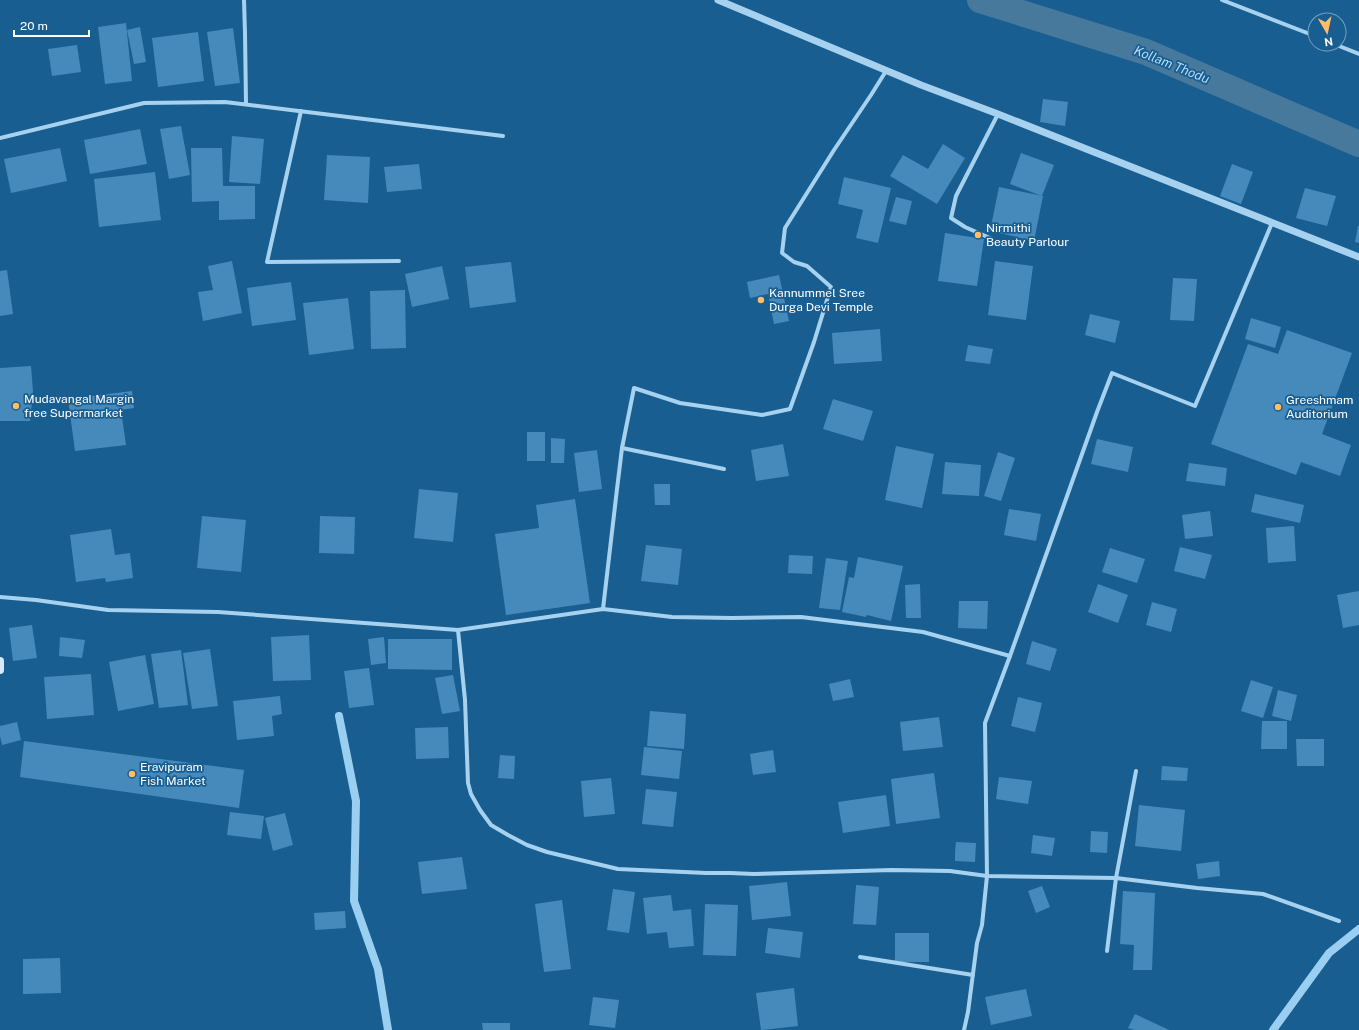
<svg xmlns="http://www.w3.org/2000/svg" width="1359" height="1030" viewBox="0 0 1359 1030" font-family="'Public Sans',sans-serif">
<rect width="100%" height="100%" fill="#195e91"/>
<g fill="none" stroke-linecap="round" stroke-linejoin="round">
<g stroke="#9acff2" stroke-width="8">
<polyline points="339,716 356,801 354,901 378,969 388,1030"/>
<polyline points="1273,1030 1329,953 1359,929"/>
</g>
<polyline stroke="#47799d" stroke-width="26" points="980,0 1146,52 1359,144"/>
</g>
<g fill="#458aba">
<polygon points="126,23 132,81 105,84 98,27"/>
<polygon points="140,27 146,62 134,64 127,30"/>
<polygon points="233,28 240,83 215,86 207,32"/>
<polygon points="198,32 204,81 158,87 152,38"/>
<polygon points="77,45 81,72 52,76 48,49"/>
<polygon points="1043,99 1068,102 1065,126 1040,122"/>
<polygon points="181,126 190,175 169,179 160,129"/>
<polygon points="140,129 147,164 90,174 84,140"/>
<polygon points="232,136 264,139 260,184 229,182"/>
<polygon points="943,144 965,158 937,204 890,176 903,155 928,169"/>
<polygon points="60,148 67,181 11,193 4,159"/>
<polygon points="191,148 222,148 223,186 255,186 255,219 219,220 219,201 192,202"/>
<polygon points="1021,153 1054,165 1042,196 1010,184"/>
<polygon points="327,155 370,157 368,203 324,200"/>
<polygon points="419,164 422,189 387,192 384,167"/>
<polygon points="1232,164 1253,172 1241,204 1220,196"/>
<polygon points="155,172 161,220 99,227 94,179"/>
<polygon points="844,177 891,188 878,243 856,238 863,210 838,204"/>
<polygon points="999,187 1043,196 1034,241 990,231"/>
<polygon points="1305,188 1336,196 1327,226 1296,218"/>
<polygon points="896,197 912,201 906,225 889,221"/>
<polygon points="1358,226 1359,226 1359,243 1355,242"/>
<polygon points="945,233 984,239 977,286 938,281"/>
<polygon points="232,261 242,313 203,321 198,292 213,290 208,266"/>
<polygon points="995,261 1033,266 1026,320 988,315"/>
<polygon points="511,262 516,302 470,308 465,267"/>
<polygon points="442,266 449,299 412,307 405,274"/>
<polygon points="7,270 13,314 0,316 0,271"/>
<polygon points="779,275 789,321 774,324 768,294 750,298 747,282"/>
<polygon points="1173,278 1197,279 1194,321 1170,320"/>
<polygon points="291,282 296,320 252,326 247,288"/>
<polygon points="405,290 406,348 371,349 370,291"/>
<polygon points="348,298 354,349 309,355 303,303"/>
<polygon points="1090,314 1120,321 1115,343 1085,335"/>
<polygon points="1251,318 1281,327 1275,348 1245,339"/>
<polygon points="880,329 882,361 834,364 832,333"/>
<polygon points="1287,330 1352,353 1322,434 1351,445 1340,476 1301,462 1296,475 1211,444 1248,344 1278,354"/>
<polygon points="968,345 993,349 990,364 965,361"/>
<polygon points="31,366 33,391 30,421 0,421 0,368"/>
<polygon points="132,391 134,408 121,410 126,445 75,451 68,399"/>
<polygon points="833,399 873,411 863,441 823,429"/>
<rect x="527" y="432" width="18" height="29"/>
<polygon points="551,438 565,439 564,463 551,463"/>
<polygon points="1097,439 1133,447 1128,472 1091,464"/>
<polygon points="783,444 789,476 756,481 751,450"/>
<polygon points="896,446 934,454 922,508 885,500"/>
<polygon points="597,450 602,489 579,492 574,453"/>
<polygon points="998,452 1015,458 1001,501 984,496"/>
<polygon points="945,462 981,465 979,496 942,494"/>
<polygon points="1189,463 1227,468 1225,486 1186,481"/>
<polygon points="654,484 670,484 670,505 655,505"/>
<polygon points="419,489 458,493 453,542 414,538"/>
<polygon points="1255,494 1304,505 1300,523 1251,512"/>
<polygon points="575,499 590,603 506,615 495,534 539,528 536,505"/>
<polygon points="1009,509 1041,514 1036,541 1004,535"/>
<polygon points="1210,511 1213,536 1185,539 1182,515"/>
<polygon points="202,516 246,520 241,572 197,568"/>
<polygon points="320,516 355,517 354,554 319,553"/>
<polygon points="1294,526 1296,561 1268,563 1266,528"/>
<polygon points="111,529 115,555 130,553 133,578 106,582 105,578 76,582 70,535"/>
<polygon points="646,545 682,549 678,585 641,581"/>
<polygon points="1180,547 1212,555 1205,579 1174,571"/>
<polygon points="1110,548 1145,559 1137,583 1102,572"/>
<polygon points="789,555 813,556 812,574 788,573"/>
<polygon points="858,557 903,566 891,621 867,615 866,617 842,612 849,577 854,578"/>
<polygon points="826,558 848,561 840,610 819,608"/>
<polygon points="920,584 921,618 906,618 905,585"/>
<polygon points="1098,584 1128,595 1118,623 1088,612"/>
<polygon points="1359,591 1359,625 1343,628 1337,595"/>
<polygon points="959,601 988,601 987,629 958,628"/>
<polygon points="1152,602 1177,609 1171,632 1146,625"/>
<polygon points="32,625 37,658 13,661 9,628"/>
<polygon points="309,635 311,680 273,681 271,637"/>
<polygon points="60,637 85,640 82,658 59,656"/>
<polygon points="384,637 386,663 371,665 368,639"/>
<polygon points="388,639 452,639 452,670 388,669"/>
<polygon points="1032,641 1057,649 1050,671 1026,664"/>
<polygon points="210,649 218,706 192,709 183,653"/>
<polygon points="181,650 188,705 159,708 151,654"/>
<polygon points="145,655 154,704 118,711 109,662"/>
<polygon points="369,668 374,705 349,708 344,671"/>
<polygon points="91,674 94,715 47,719 44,677"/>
<polygon points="453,675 460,711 442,714 435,678"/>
<polygon points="850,679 854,697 833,701 829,684"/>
<polygon points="1251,680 1273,687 1263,718 1241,711"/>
<polygon points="1278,690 1297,695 1291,721 1272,716"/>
<polygon points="280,696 282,714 272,716 274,736 237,740 233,701"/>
<polygon points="1018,697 1042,703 1035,732 1011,726"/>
<polygon points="650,711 686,714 684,749 647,746"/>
<polygon points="939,717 943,747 903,751 900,722"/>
<polygon points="1262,721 1287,721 1287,749 1261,749"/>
<polygon points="17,722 21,740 2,745 0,736 0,726"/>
<polygon points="448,727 449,758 416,759 415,728"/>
<polygon points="1296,739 1324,739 1324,766 1297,766"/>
<polygon points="24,741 244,770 239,808 20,777"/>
<polygon points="644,747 682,751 679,779 641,775"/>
<polygon points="773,750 776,772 753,775 750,754"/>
<polygon points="500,755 515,756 514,779 498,778"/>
<polygon points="1162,766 1188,768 1187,781 1161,780"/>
<polygon points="934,773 940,818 896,824 891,779"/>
<polygon points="999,777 1032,781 1028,804 996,799"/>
<polygon points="611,778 615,814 584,817 581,781"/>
<polygon points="646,789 677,792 673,827 642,824"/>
<polygon points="886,795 890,826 843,833 838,802"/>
<polygon points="1139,805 1185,810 1181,851 1135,846"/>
<polygon points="230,812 264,816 261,839 227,835"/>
<polygon points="285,813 293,845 273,851 265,818"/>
<polygon points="1091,831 1108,832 1107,853 1090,852"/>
<polygon points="1033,835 1055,838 1052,856 1031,853"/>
<polygon points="956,842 976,843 975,862 955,861 955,852"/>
<polygon points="462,857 467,889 422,894 418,862"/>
<polygon points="1219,861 1220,876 1198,879 1196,864"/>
<polygon points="787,882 791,916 752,920 749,886"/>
<polygon points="856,885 879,887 876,925 853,924"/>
<polygon points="1042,886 1050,907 1036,913 1028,891"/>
<polygon points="613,889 635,892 629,933 607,930"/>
<polygon points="1123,891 1155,893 1152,970 1133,970 1134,945 1120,944"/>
<polygon points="671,895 673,911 691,909 694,946 669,948 667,932 647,934 643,898"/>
<polygon points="562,900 571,969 544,972 535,904"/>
<polygon points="705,904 738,905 736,956 703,955"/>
<polygon points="345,911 346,928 315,930 314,913"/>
<polygon points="768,928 803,932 800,958 765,953"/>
<rect x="895" y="933" width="34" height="29"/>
<polygon points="60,958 61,993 23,994 23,959"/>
<polygon points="794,988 798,1026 761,1030 756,993"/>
<polygon points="1026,989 1032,1016 991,1025 985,997"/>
<polygon points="593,997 619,1000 615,1028 589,1025"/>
<polygon points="1135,1014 1169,1030 1134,1030 1128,1028"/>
<polygon points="482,1023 510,1023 510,1030 483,1030"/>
</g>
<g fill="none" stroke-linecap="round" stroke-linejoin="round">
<g stroke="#a7d2ef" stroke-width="4">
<polyline points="244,0 245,33 246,104"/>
<polyline points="1222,0 1315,36"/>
<polyline points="1334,44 1359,54"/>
<polyline points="301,111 267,262 399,261"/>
<polyline points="0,138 144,103 225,102 503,136"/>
<polyline points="992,239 965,227 951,218 956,196 998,114"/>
<polyline points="622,448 724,469"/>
<polyline points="0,597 36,600 108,610 218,612 458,630 603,609 672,617 732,618 801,617 923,632 1010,656"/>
<polyline points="603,609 617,489 622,448 634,388 680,403 762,415 790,409 814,342 831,287 807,266 794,262 782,253 785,228 834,150 871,95 886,71"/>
<polyline points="458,630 465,700 468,783 471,794 480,810 491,825 508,835 527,845 547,852 618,869 706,873 730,873 754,874 892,870 950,871 987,876 1116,878 1197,888 1263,894 1339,921"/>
<polyline points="1107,951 1116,878 1136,771"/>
<polyline points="860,957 973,975"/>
<polyline points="964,1030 968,1012 977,943 982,925 987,876 985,723 1010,656 1097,412 1112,373 1195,406 1272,223"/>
</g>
<polyline stroke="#a7d2ef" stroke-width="7" points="718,0 921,85 998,114 1359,257"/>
<polyline stroke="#d5ebfb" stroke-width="8" points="0,661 0,670"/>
</g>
<g fill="#ffbd66" stroke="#195e91" stroke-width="1.5">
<circle cx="978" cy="235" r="4"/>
<circle cx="761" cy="300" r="4"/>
<circle cx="16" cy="406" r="4"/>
<circle cx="1278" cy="407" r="4"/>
<circle cx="132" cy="774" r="4"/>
</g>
<g text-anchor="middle" stroke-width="3.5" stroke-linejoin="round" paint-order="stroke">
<g font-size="12" fill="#fff" stroke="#195e91" text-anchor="start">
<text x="986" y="232">Nirmithi<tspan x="986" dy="14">Beauty Parlour</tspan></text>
<text x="769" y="297">Kannummel Sree<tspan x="769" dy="14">Durga Devi Temple</tspan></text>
<text x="24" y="403">Mudavangal Margin<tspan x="24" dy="14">free Supermarket</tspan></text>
<text x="1286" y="404">Greeshmam<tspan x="1286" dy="14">Auditorium</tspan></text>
<text x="140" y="771">Eravipuram<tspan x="140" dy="14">Fish Market</tspan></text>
</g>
<g font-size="13" font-style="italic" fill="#b3dbf6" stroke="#195e91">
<text transform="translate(1172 64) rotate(22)" y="5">Kollam Thodu</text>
</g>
</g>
<g transform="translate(1327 32) rotate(171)"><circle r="19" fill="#195e91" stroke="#759ebd"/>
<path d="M0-3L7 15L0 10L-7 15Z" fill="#ffbd66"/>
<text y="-6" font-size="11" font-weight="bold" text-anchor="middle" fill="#ffffff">N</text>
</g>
<path d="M14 30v6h75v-6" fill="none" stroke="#ffffff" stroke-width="2"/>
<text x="20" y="30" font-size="12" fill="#ffffff" stroke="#195e91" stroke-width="3" paint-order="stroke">20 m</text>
</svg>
